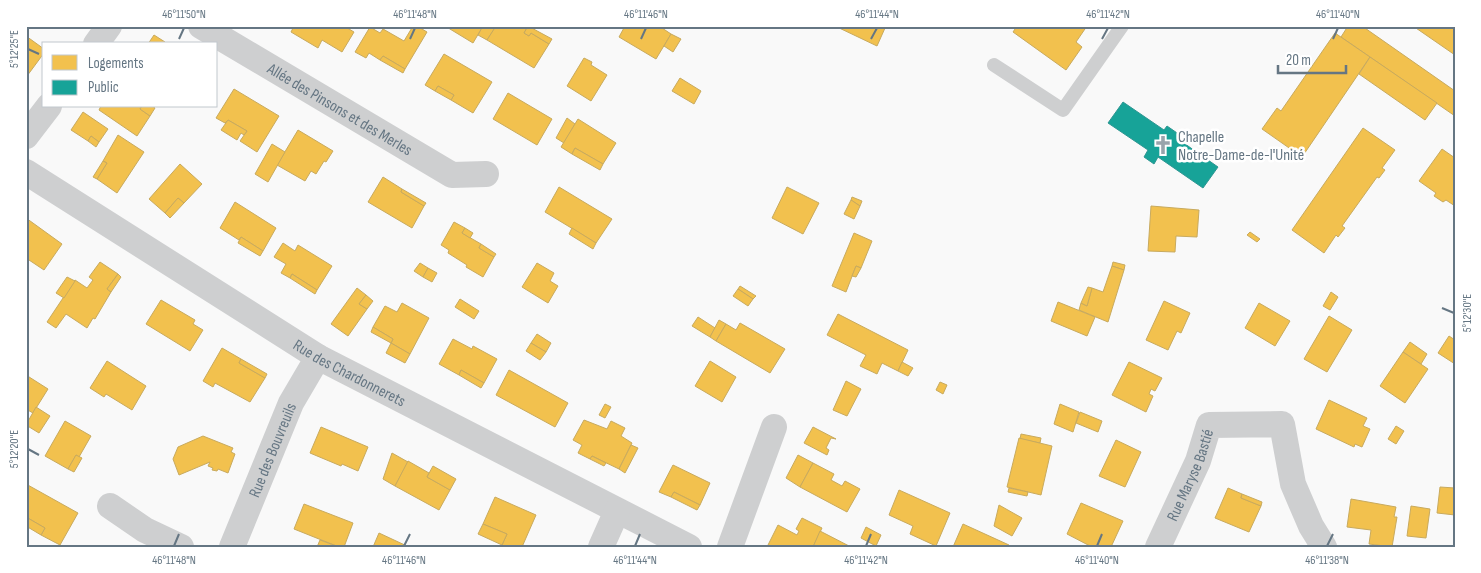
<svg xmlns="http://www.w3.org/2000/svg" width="1481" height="573" viewBox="0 0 1481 573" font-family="'Sofia Sans Condensed',sans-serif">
<rect width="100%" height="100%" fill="#f9f9f9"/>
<g fill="#f2c14e" stroke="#c8aa5e">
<polygon points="294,26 344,26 354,32 342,52 322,40 318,48 291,32"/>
<polygon points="413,26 417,26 427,32 405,69 383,56 380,60 369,53 366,58 355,52 370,27 380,33 383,29 404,41"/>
<polygon points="445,26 483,26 473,43"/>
<polygon points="483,26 495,28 487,40 478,35"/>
<polygon points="496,26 528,26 524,33 529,36 531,33 549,44 534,68 487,40"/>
<polygon points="528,26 552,39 549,44 531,33 529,36 524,33"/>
<polygon points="625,26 659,26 671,34 656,59 619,37"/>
<polygon points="835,26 881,26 885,28 877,46"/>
<polygon points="1017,26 1087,26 1076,42 1082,47 1066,70 1013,32"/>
<polygon points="1348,26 1362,26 1455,91 1455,116 1341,37"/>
<polygon points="1413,26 1455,26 1455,55"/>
<polygon points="1335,33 1370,57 1302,157 1262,129 1277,108 1281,111"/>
<polygon points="671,34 681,39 673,52 664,46"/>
<polygon points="154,35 165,42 164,44 148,44"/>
<polygon points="26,36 44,49 44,53 27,76"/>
<polygon points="444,54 492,82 473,113 451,100 454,95 438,86 435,91 425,85"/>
<polygon points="383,56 405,69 403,73 380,60"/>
<polygon points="1370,57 1437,103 1425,120 1359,74"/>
<polygon points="584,58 592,62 591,65 607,75 591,101 567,86"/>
<polygon points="680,78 701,91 694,104 672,91"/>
<polygon points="438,86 454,95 451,100 435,91"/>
<polygon points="234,89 279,116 257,152 240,141 247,131 228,120 225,123 216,118"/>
<polygon points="508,93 552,119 537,145 493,119"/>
<polygon points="101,106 142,106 140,109 150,116 137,136 99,110"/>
<polygon points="142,106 152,106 155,108 150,116 140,109"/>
<polygon points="83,112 108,129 99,142 91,136 88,141 71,130"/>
<polygon points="567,118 575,124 564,143 556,138"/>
<polygon points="578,119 616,143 603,164 575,148 572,154 561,147"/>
<polygon points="228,120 247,131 244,135 241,133 237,140 221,130"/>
<polygon points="1363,128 1395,150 1382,168 1385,170 1379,178 1377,177 1342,226 1345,228 1338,237 1336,235 1324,253 1292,230"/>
<polygon points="298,130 333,151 326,162 324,161 316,174 311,171 305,181 277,165"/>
<polygon points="118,135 144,152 117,193 97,179 107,163 103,161"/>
<polygon points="91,136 99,142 96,147 88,141"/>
<polygon points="272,144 285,152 268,182 255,174"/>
<polygon points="575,148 603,164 600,170 572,154"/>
<polygon points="1442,149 1455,158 1455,206 1446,200 1443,202 1434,196 1436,193 1419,181"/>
<polygon points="103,161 107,163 97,179 93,177"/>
<polygon points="180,164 202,184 184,203 178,198 165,213 149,199"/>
<polygon points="383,177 402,189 401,192 424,206 412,228 368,202"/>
<polygon points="559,187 612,219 596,243 545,212"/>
<polygon points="787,187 819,203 803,234 772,218"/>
<polygon points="402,189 426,203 424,206 401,192"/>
<polygon points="852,197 862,201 860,206 851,200"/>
<polygon points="178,198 184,203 170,218 165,213"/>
<polygon points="851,200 860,206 854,219 844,214"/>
<polygon points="235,202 276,228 263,251 241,237 239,240 220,228"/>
<polygon points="1151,206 1199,210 1197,237 1176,236 1175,252 1148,251"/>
<polygon points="26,218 62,244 44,270 26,258"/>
<polygon points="454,222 465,228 462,233 481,244 479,248 494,257 483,277 466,267 467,265 448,253 449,250 441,245"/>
<polygon points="465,228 473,233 470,238 462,233"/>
<polygon points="572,228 596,243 593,249 569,234"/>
<polygon points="1250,232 1260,239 1257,242 1247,235"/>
<polygon points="854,233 872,241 861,268 856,266 846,292 832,286"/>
<polygon points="241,237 263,251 260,256 238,243"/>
<polygon points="283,243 295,251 298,245 332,266 317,290 292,274 290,278 281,273 286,264 274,257"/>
<polygon points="481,244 496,254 494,257 479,248"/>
<polygon points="100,262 118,274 107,289 111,292 95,319 93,318 87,328 66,314 56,328 47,322 75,280 87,288 93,280 89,277"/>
<polygon points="1113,262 1125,265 1124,270 1112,266"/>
<polygon points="420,263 428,268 423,277 414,271"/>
<polygon points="537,263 554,273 550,281 558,286 548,303 522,287"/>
<polygon points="856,266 861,268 856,277 852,276"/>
<polygon points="1112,266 1124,270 1108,322 1079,310 1081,303 1087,306 1092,288 1103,292"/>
<polygon points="428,268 437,273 432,282 423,277"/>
<polygon points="118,274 121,277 111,292 107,289"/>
<polygon points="292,274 317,290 315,294 290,278"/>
<polygon points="67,277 75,281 64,298 56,293"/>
<polygon points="740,286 756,296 753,299 738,289"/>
<polygon points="1088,287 1092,288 1087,306 1081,303"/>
<polygon points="357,288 366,295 359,304 367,309 348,336 331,324"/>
<polygon points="738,289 753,299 748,306 733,296"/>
<polygon points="1331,292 1338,297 1330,310 1323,306"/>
<polygon points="366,295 373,301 367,309 359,304"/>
<polygon points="460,299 479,311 474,319 455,307"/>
<polygon points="161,300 195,320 193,324 203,330 190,351 146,324"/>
<polygon points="1164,301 1190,313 1181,333 1177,331 1168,350 1146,340"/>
<polygon points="1058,302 1095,317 1087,336 1051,321"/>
<polygon points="402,303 429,318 410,354 391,343 393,339 373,327 385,306 397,312"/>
<polygon points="1259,303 1290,321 1275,346 1245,328"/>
<polygon points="838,314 908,350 898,371 882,363 877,374 860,366 866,355 827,335"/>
<polygon points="1329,316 1352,330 1327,372 1304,359"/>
<polygon points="698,317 715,328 710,337 692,326"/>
<polygon points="719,320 726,324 716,341 710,337"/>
<polygon points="740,323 785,349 770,373 716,341 726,324 736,330"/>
<polygon points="373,327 393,339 391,343 371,332"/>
<polygon points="537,334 551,343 546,352 531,343"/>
<polygon points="1449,336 1455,340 1455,364 1438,353"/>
<polygon points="453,339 472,349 473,346 497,359 484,383 461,370 459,375 439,364"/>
<polygon points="1410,342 1427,354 1421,364 1403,352"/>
<polygon points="391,343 410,354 405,363 386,353"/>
<polygon points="531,343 546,352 540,360 526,351"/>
<polygon points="222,348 241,359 239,363 265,378 250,402 215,383 213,387 203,381"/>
<polygon points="1403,352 1428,369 1405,403 1380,386"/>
<polygon points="241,359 267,374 265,378 239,363"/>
<polygon points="107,361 146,386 132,410 106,394 104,397 90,388"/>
<polygon points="710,361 736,377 722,402 695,386"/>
<polygon points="902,362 913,368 908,376 898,371"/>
<polygon points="1129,362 1162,378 1155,391 1151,389 1149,394 1153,396 1146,412 1112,395"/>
<polygon points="461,370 484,383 481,388 459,375"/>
<polygon points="509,370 568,403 555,427 496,395"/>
<polygon points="26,375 48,389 33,413 26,409"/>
<polygon points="846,381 861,389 847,416 833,410"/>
<polygon points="940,382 947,385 943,394 936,390"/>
<polygon points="1329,400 1367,418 1363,426 1370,429 1362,447 1355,444 1354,447 1316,429"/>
<polygon points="605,404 611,407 605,418 599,415"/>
<polygon points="1060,404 1079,412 1073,432 1054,424"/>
<polygon points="36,407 50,416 39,433 26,425"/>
<polygon points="1080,412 1102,421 1098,432 1076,423"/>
<polygon points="584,420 607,429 611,421 625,428 621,436 632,443 619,469 592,456 590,459 578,453 582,445 573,440"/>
<polygon points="65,421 91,436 79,457 76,455 68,469 45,456"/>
<polygon points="1396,426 1404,431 1396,444 1388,439"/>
<polygon points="321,427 368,447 358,471 342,464 341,466 310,453"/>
<polygon points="813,427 836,439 831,438 826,448 829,450 827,455 804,443"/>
<polygon points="1021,434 1041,438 1040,443 1020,439"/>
<polygon points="203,436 233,448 231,452 235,454 228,473 218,469 217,471 212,470 213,468 208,466 210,462 179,475 173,459 178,447"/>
<polygon points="1019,438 1052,446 1041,495 1007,487"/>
<polygon points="1116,440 1141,452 1125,487 1099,476"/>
<polygon points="631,445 638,448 625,473 619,469"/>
<polygon points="392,453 408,462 395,486 383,479"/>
<polygon points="76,455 82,458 74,472 68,469"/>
<polygon points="798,455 813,463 800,487 786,478"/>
<polygon points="592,456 606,463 604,466 590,459"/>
<polygon points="408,461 429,473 427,477 450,490 439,510 395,486"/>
<polygon points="813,463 834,474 831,480 842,486 845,481 860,489 847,512 800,487"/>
<polygon points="673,465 710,483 700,505 674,492 671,497 659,492"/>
<polygon points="433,466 456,479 450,490 427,477"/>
<polygon points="26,484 78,513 60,545 41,535 45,528 26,517"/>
<polygon points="1440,487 1455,488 1455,515 1437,513"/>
<polygon points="1009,488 1028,492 1027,496 1008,492"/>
<polygon points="1228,488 1242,494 1241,498 1261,506 1249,532 1215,518"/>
<polygon points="899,490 950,513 936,546 910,534 913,526 889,515"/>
<polygon points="674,492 700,505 697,510 671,497"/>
<polygon points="1242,494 1262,502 1261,506 1241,498"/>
<polygon points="495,497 536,515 522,547 506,547 502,545 507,534 483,524"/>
<polygon points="1351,499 1396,507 1394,517 1397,517 1392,547 1369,544 1371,530 1347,527"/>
<polygon points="1081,503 1123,521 1111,547 1092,547 1067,534"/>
<polygon points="304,504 353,523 344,547 339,547 294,529"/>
<polygon points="999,505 1022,518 1012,536 994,526"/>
<polygon points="1411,506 1430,509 1426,538 1407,536"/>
<polygon points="26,517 45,528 41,535 26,526"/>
<polygon points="802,518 822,528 813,547 767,547 778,525 797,535 799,531 796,529"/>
<polygon points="483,524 507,534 502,545 478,534"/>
<polygon points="963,524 1009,545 1008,547 953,547"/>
<polygon points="866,527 881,535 876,546 861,538"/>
<polygon points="820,531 851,547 813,547"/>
<polygon points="379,533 409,547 373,547"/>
<polygon points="320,540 339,547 317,547"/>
</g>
<polygon fill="#17a398" stroke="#2e9692" points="1123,102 1164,130 1167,126 1180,135 1178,139 1218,167 1203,188 1158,157 1154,164 1144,157 1148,150 1108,123"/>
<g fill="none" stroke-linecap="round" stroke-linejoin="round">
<polyline stroke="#cecfd0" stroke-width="14" points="994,65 1063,110 1122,26"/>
<g stroke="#cecfd0" stroke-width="26">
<path id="s1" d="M201,26L452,175L486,174"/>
<polyline points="96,44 109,26"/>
<polyline points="26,136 49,106"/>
<path id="s2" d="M26,172L318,357L689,547"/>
<polyline points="110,506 145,530 181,547"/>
<path id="s3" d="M232,547L291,403L318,357"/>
<polyline points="601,547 617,511"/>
<polyline points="730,547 774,427"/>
<path id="s4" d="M1158,547L1198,461L1209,425L1282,424L1293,484L1311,526L1324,547"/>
</g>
</g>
<path fill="none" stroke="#657683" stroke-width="2" d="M179,39L184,28M410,39L415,28M641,39L646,28M871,39L877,28M1102,39L1108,28M1333,39L1338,28M28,49L39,54M1442,308L1454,313M28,449L39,455M174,546L179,534M404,546L410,534M635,546L640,534M866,546L871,534M1097,546L1102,534M1327,546L1333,534"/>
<defs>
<g id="church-bare" transform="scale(1.5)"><path d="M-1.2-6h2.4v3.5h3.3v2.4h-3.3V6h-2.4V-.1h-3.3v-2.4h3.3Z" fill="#99a4ac" stroke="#fff" stroke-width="2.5" paint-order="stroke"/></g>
</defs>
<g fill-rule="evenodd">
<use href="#church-bare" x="1163" y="145"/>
</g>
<g text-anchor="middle" stroke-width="5" stroke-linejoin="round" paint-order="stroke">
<g font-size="16" fill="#657683" stroke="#fff">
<text dy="6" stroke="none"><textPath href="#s1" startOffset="162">Allée des Pinsons et des Merles</textPath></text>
<text dy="6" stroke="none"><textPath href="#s2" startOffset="381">Rue des Chardonnerets</textPath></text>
<text dy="6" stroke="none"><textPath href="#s3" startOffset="105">Rue des Bouvreuils</textPath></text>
<text dy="6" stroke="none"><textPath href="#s4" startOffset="79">Rue Maryse Bastié</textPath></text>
</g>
<g font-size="16" fill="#657683" stroke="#fff" text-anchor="start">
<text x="1178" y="142">Chapelle<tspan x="1178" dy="18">Notre-Dame-de-l'Unité</tspan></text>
</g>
</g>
<rect width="1481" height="573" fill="none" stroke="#ffffff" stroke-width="55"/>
<rect x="42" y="42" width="175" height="65" fill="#ffffff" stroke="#c1c8cd"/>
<rect x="52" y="55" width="25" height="15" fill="#f2c14e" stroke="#c1c8cd"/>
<text x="88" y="68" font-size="15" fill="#657683">Logements</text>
<rect x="52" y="80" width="25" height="15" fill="#17a398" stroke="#c1c8cd"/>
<text x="88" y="92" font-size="15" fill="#657683">Public</text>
<path d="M1278 65v8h68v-8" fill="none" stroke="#657683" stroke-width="2.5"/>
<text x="1286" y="65" font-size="15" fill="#657683" stroke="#ffffff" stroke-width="4" paint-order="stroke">20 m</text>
<rect x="28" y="28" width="1426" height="518" fill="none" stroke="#657683" stroke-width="2"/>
<g font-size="12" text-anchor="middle" fill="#657683">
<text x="184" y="18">46°11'50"N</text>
<text x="415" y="18">46°11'48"N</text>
<text x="646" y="18">46°11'46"N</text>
<text x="877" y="18">46°11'44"N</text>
<text x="1108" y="18">46°11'42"N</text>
<text x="1338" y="18">46°11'40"N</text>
<text transform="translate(14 49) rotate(-90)" y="4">5°12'25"E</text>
<text transform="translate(1467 313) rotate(-90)" y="4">5°12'30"E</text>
<text transform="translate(14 449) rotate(-90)" y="4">5°12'20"E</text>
<text x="174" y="564">46°11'48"N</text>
<text x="404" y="564">46°11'46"N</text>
<text x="635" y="564">46°11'44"N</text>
<text x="866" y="564">46°11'42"N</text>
<text x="1097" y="564">46°11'40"N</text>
<text x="1327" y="564">46°11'38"N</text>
</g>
</svg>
